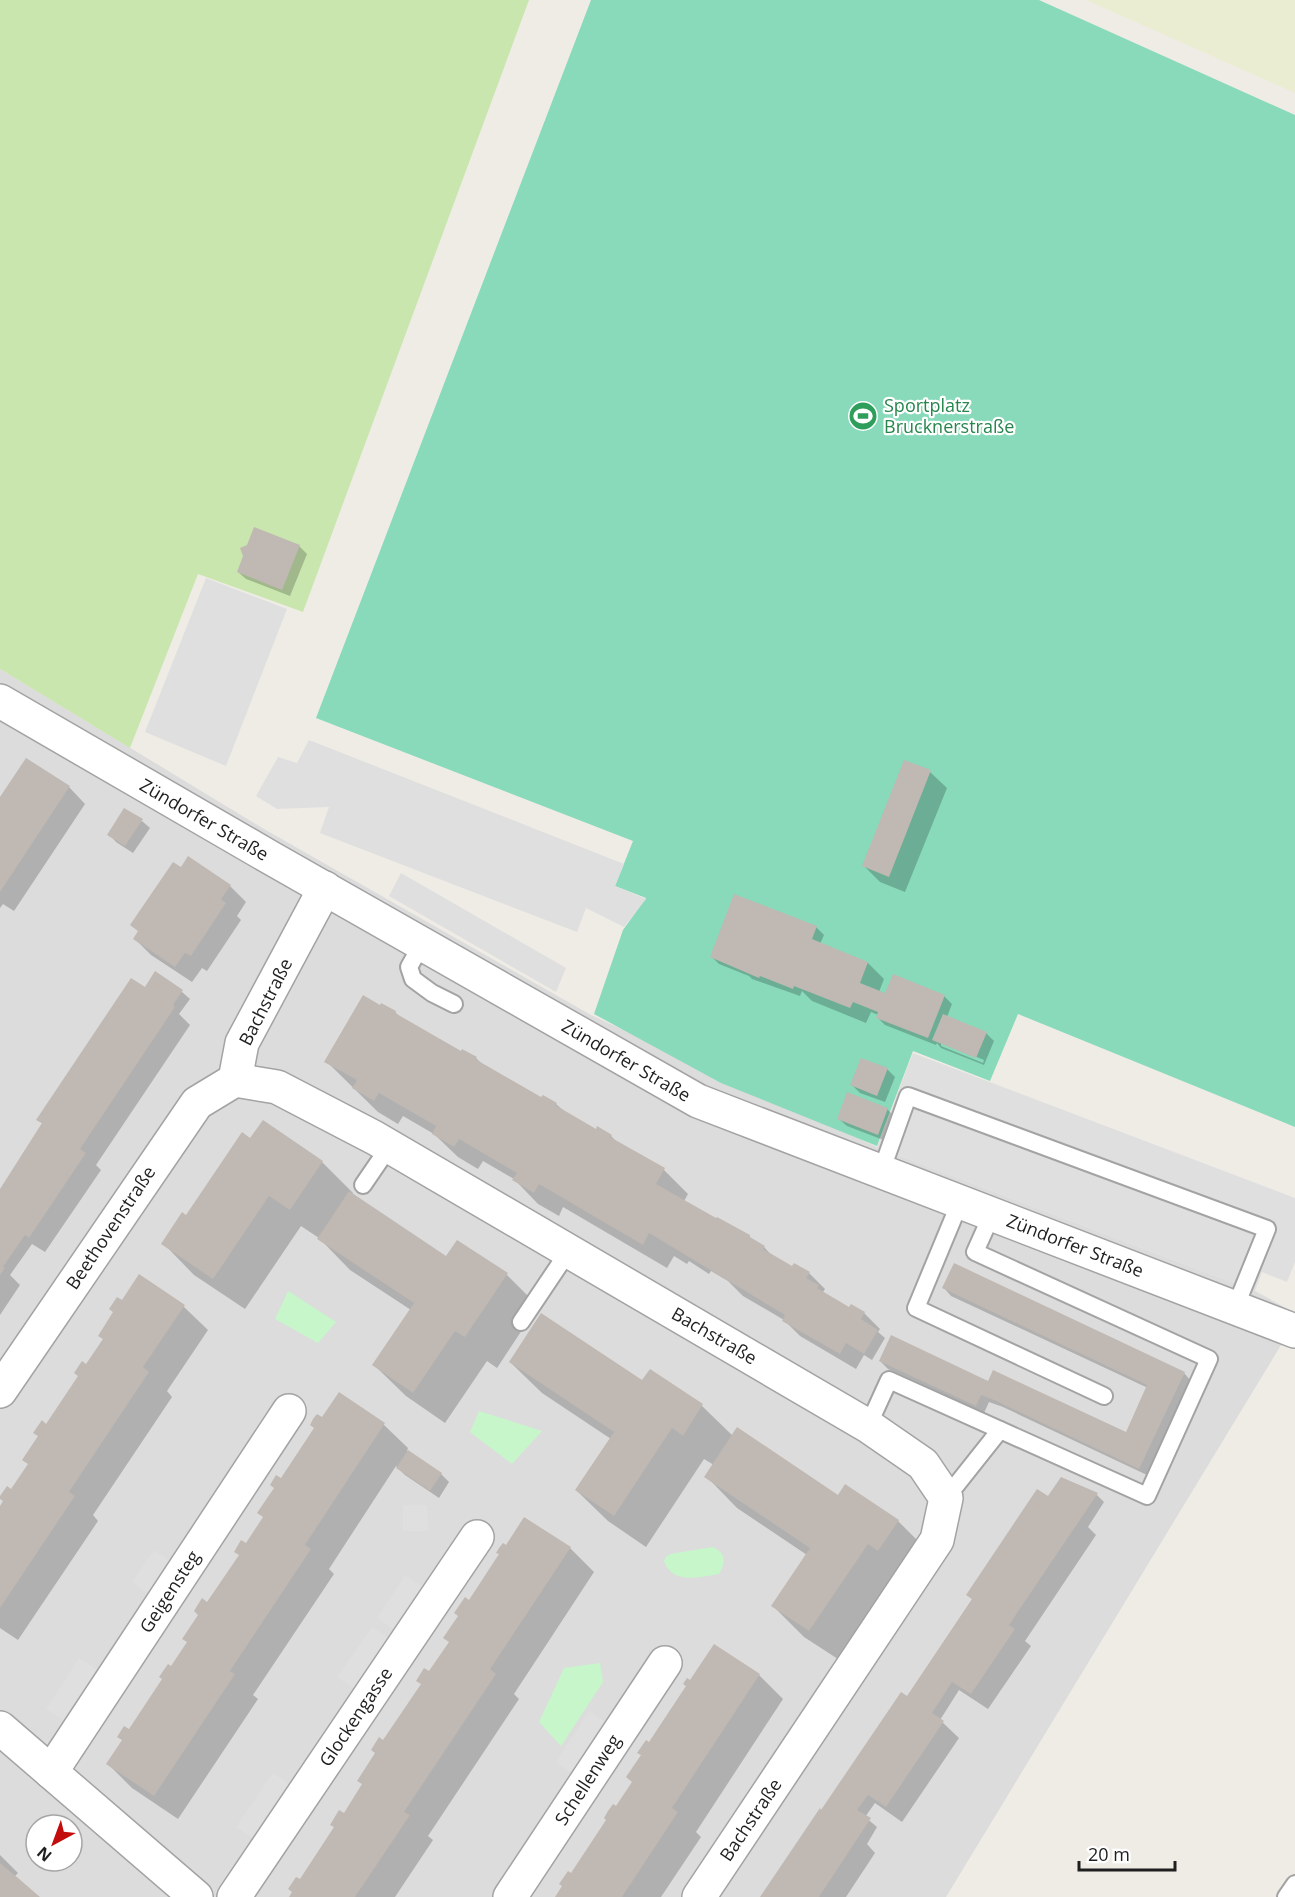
<svg xmlns="http://www.w3.org/2000/svg" width="1295" height="1897" viewBox="0 0 1295 1897" font-family="'Open Sans',sans-serif">
<rect width="100%" height="100%" fill="#efece6"/>
<path fill="#dddcdc" fill-rule="evenodd" d="M0,669L264,829L591,1015L877,1147L1255,1291L1295,1313V1322L946,1897H0ZM36,1825H72V1861H36Z"/>
<polygon fill="#ebedd2" points="1086,0 1295,0 1295,93"/>
<polygon fill="#cae6af" points="0,0 529,0 303,612 198,574 130,748 0,669"/>
<g fill="#c6f6ca">
<polygon points="288,1291 336,1322 318,1343 275,1319"/>
<polygon points="479,1411 542,1431 512,1464 470,1432"/>
<path d="M713,1547C726,1553 726,1562 719,1574C701,1577 672,1585 664,1561L666,1557L670,1554Z"/>
<polygon points="600,1663 603,1682 561,1746 539,1722 564,1668"/>
</g>
<polygon fill="#88dabb" points="591,0 1039,0 1295,115 1295,1127 1018,1014 990,1081 913,1051 877,1146 721,1083 594,1014 623,930 646,898 615,886 633,841 316,718"/>
<g fill="#dfdfdf">
<polygon points="206,578 287,609 226,766 145,732"/>
<polygon points="309,740 624,864 615,886 646,899 624,927 586,908 577,932 320,833 329,807 277,809 256,796 278,757 297,763"/>
<polygon points="401,873 566,968 556,992 389,896"/>
<polygon points="913,1053 1295,1198 1295,1262 1287,1282 1262,1272 1255,1291 877,1147"/>
<polygon points="403,1505 427,1505 428,1531 403,1531"/>
<polygon points="154,1550 174,1563 152,1596 132,1582"/>
<polygon points="405,1575 426,1589 397,1632 377,1618"/>
<polygon points="372,1627 391,1640 357,1691 337,1677"/>
<polygon points="79,1658 101,1672 67,1723 46,1709"/>
<polygon points="589,1711 609,1724 576,1776 556,1762"/>
<polygon points="273,1773 293,1787 257,1841 236,1827"/>
</g>
<g fill="#0003" fill-rule="evenodd">
<polygon points="299,546 307,554 290,596 246,579 238,572"/>
<polygon points="905,762 930,772 947,788 905,892 880,882 864,866"/>
<polygon points="69,787 85,804 14,911 3,904 0,908 0,800"/>
<polygon points="142,821 150,828 133,853 116,842 109,834"/>
<polygon points="181,869 230,886 246,902 237,916 241,920 207,971 202,968 192,982 151,955 135,939"/>
<path d="M816,927L824,935L820,944L868,963L884,979L879,992L886,995L944,996L952,1004L947,1017L986,1033L994,1041L984,1065L941,1048L937,1043L936,1045L885,1025L877,1017L878,1015L871,1012L866,1023L812,1001L802,991L800,996L752,979L749,976L719,964L712,957ZM941,1042L984,1060L983,1063L941,1046Z"/>
<polygon points="155,973 182,992 190,999 179,1014 190,1025 96,1165 101,1170 45,1252 32,1244 10,1275 20,1285 0,1315 0,1191 43,1124 38,1120 151,993"/>
<polygon points="381,1007 395,1012 401,1018 462,1053 476,1058 482,1064 541,1099 556,1104 564,1111 597,1131 611,1136 618,1143 664,1170 688,1194 684,1201 764,1247 774,1258 793,1268 809,1273 825,1289 823,1292 828,1297 850,1309 864,1313 880,1329 878,1332 885,1338 872,1360 864,1355 856,1369 800,1336 784,1320 743,1296 728,1281 711,1271 709,1274 689,1261 687,1264 674,1256 667,1268 563,1207 559,1216 538,1204 514,1179 483,1161 478,1169 458,1157 434,1134 403,1116 398,1124 378,1112 326,1061"/>
<polygon points="887,1069 895,1077 885,1102 860,1093 852,1085"/>
<polygon points="887,1109 895,1117 886,1141 847,1126 839,1119"/>
<polygon points="251,1140 322,1162 353,1193 352,1195 446,1258 507,1275 538,1306 497,1368 487,1361 445,1423 406,1396 374,1365 411,1310 350,1270 319,1238 301,1226 245,1309 194,1275 163,1243"/>
<polygon points="139,1276 184,1307 208,1330 167,1391 172,1397 93,1515 98,1521 18,1640 0,1628 0,1509 29,1465 47,1426 104,1340 100,1336"/>
<polygon points="944,1288 1184,1373 1191,1381 1147,1475 1003,1407 989,1402 984,1413 888,1369 880,1361 989,1383 1126,1434 1148,1388 951,1296"/>
<polygon points="510,1362 643,1382 650,1371 702,1406 733,1436 838,1497 898,1521 929,1552 841,1661 804,1637 773,1606 807,1555 737,1508 706,1476 714,1465 704,1459 646,1547 608,1521 576,1490 611,1439 542,1393"/>
<polygon points="339,1394 384,1425 408,1448 407,1451 441,1474 449,1482 439,1498 405,1475 396,1466 329,1569 334,1574 253,1695 258,1699 178,1819 132,1788 108,1764 188,1643 208,1604 265,1518 282,1480"/>
<polygon points="1097,1495 1104,1502 1088,1527 1096,1535 1025,1641 1031,1646 988,1709 959,1690 940,1720 959,1738 902,1822 875,1803 865,1817 877,1827 867,1844 875,1853 846,1897 763,1897 822,1812 913,1702 973,1600 968,1595 1054,1501"/>
<polygon points="570,1548 594,1572 514,1694 519,1699 428,1836 433,1840 395,1897 291,1897 363,1785 384,1742 450,1643 470,1602"/>
<polygon points="714,1646 759,1675 783,1699 696,1832 701,1837 661,1897 557,1897 633,1782 649,1744"/>
<polygon points="0,1855 18,1873 14,1877 37,1897 0,1897"/>
</g>
<g fill="#c0b8b2">
<polygon points="254,527 300,545 282,590 237,572 243,556 240,548 247,545"/>
<polygon points="26,758 70,786 0,892 0,797"/>
<polygon points="904,760 931,770 889,877 862,866"/>
<polygon points="124,808 143,819 125,846 107,835"/>
<polygon points="188,856 231,885 221,899 226,903 191,956 185,953 175,967 133,939 138,931 130,925 173,862 181,867"/>
<polygon points="734,894 817,926 812,939 868,962 860,983 885,993 893,974 945,995 928,1038 876,1018 878,1012 853,1002 850,1008 794,986 793,989 760,976 759,978 710,957"/>
<polygon points="155,971 183,990 173,1005 175,1007 80,1149 86,1153 29,1238 25,1235 3,1267 5,1268 0,1275 0,1189 42,1123 36,1120 131,978 145,987"/>
<polygon points="363,995 380,1005 381,1003 396,1011 395,1013 461,1051 462,1049 477,1057 475,1059 541,1097 543,1095 557,1103 555,1105 596,1129 597,1126 612,1135 610,1137 665,1168 656,1184 716,1218 717,1217 750,1235 750,1237 765,1246 763,1249 792,1266 794,1263 810,1272 806,1278 819,1285 817,1288 849,1307 851,1304 865,1312 861,1319 878,1330 864,1354 846,1343 840,1354 782,1321 785,1315 649,1233 643,1245 539,1184 534,1193 512,1180 517,1173 459,1139 454,1147 432,1134 436,1126 379,1093 374,1101 352,1088 357,1080 324,1062"/>
<polygon points="943,1014 987,1032 976,1058 932,1040"/>
<polygon points="861,1058 888,1068 877,1096 850,1085"/>
<polygon points="847,1092 888,1108 878,1135 837,1119"/>
<polygon points="263,1120 323,1161 290,1210 269,1196 213,1279 161,1244 182,1212 186,1215 242,1132 250,1138"/>
<polygon points="349,1191 446,1256 457,1240 508,1273 465,1337 455,1331 413,1393 372,1365 414,1303 317,1239"/>
<polygon points="954,1263 1185,1372 1139,1469 994,1400 981,1395 976,1406 879,1361 891,1335 988,1381 993,1370 1126,1432 1147,1385 942,1288"/>
<polygon points="139,1274 185,1305 143,1367 149,1372 69,1492 75,1496 0,1608 0,1506 3,1501 0,1499 0,1496 7,1486 11,1489 28,1464 22,1460 38,1436 33,1433 42,1420 46,1424 78,1376 74,1373 82,1361 86,1364 103,1339 98,1336 113,1312 109,1309 117,1297 122,1300"/>
<polygon points="541,1313 642,1380 650,1369 703,1404 683,1436 672,1428 614,1516 575,1490 614,1432 509,1362"/>
<polygon points="339,1392 385,1423 305,1545 311,1549 230,1671 235,1674 154,1796 106,1764 122,1740 117,1737 124,1726 129,1729 162,1679 159,1677 168,1664 171,1666 187,1642 182,1639 198,1615 194,1611 197,1606 202,1598 207,1602 239,1555 234,1552 241,1540 246,1543 263,1517 257,1513 274,1488 270,1485 276,1475 281,1478 314,1428 310,1425 313,1419 317,1414 322,1417"/>
<polygon points="737,1427 838,1495 845,1484 899,1520 878,1551 868,1544 809,1631 771,1606 810,1548 704,1477"/>
<polygon points="408,1450 442,1473 430,1491 396,1468"/>
<polygon points="1061,1477 1098,1493 1009,1625 1015,1629 971,1694 952,1682 932,1713 944,1721 886,1807 868,1795 857,1810 871,1818 819,1897 760,1897 820,1808 821,1810 901,1692 907,1696 972,1599 966,1595 1037,1489 1048,1496"/>
<polygon points="524,1517 571,1547 490,1669 496,1674 404,1812 410,1815 355,1897 289,1897 292,1892 288,1889 296,1877 300,1879 334,1827 330,1825 339,1810 344,1813 362,1784 357,1781 375,1753 371,1750 379,1737 383,1740 421,1684 416,1681 424,1668 429,1671 449,1642 443,1638 458,1616 454,1613 465,1597 469,1600 499,1554 496,1553 499,1548 503,1543 506,1545"/>
<polygon points="714,1644 760,1674 672,1808 678,1812 622,1897 555,1897 562,1886 559,1884 568,1871 571,1873 606,1820 604,1818 608,1811 613,1804 616,1806 632,1782 626,1777 641,1755 637,1753 646,1740 649,1742 686,1686 683,1684 687,1678 690,1680"/>
<polygon points="0,1863 18,1878 40,1897 0,1897"/>
</g>
<g fill="none" stroke-linecap="round" stroke-linejoin="round">
<g stroke="#a3a3a3" stroke-width="20">
<g id="service">
<polyline points="422,944 409,967 413,979 432,993 454,1004"/>
<polyline points="881,1172 908,1096 1267,1229 1235,1308"/>
<polyline points="363,1185 389,1147"/>
<polyline points="960,1202 916,1308 1104,1396"/>
<polyline points="521,1322 568,1252"/>
<polyline points="868,1426 889,1380 1147,1496 1209,1359 975,1252 992,1214"/>
<polyline points="946,1498 1000,1430"/>
<polyline points="1286,1897 1295,1884"/>
</g>
</g>
<g stroke="#a3a3a3" stroke-width="36">
<g id="minor">
<polyline points="0,701 271,858 698,1101 1295,1331"/>
<polyline points="235,1080 277,1087 375,1138 868,1426 923,1464 946,1498 937,1540 699,1897"/>
<polyline points="235,1080 242,1043 325,888"/>
<polyline points="0,1391 197,1103 235,1080"/>
<polyline points="0,1728 196,1897"/>
<polyline points="51,1772 289,1411"/>
<polyline points="234,1897 477,1537"/>
<polyline points="510,1897 665,1663"/>
</g>
</g>
<use href="#service" stroke="#fff" stroke-width="16"/>
<use href="#minor" stroke="#fff" stroke-width="33"/>
</g>
<defs>
<g id="stadium-disc" transform="scale(1.5)"><circle r="9.5" fill="#2e9e5b" stroke="#fff"/><path d="M0-5a6.5 5 0 1 0 0 10a6.5 5 0 1 0 0-10ZM-3.5-1.8h7v3.6h-7Z" fill="#fff"/></g>
</defs>
<g fill-rule="evenodd">
<use href="#stadium-disc" x="863" y="416"/>
</g>
<g text-anchor="middle" stroke-width="4.5" stroke-linejoin="round" paint-order="stroke">
<g font-size="18" fill="#27864d" stroke="#fff" text-anchor="start">
<text x="884" y="412">Sportplatz<tspan x="884" dy="21">Brucknerstraße</tspan></text>
</g>
<g font-size="18" fill="#1f1f1f" stroke="#fff">
<text transform="translate(204 820) rotate(30)" y="6">Zündorfer Straße</text>
<text transform="translate(266 1002) rotate(-63)" y="6">Bachstraße</text>
<text transform="translate(626 1061) rotate(30)" y="6">Zündorfer Straße</text>
<text transform="translate(111 1228) rotate(-56)" y="6">Beethovenstraße</text>
<text transform="translate(1075 1246) rotate(21)" y="6">Zündorfer Straße</text>
<text transform="translate(714 1336) rotate(30)" y="6">Bachstraße</text>
<text transform="translate(170 1592) rotate(-57)" y="6">Geigensteg</text>
<text transform="translate(356 1717) rotate(-56)" y="6">Glockengasse</text>
<text transform="translate(588 1780) rotate(-57)" y="6">Schellenweg</text>
<text transform="translate(751 1820) rotate(-56)" y="6">Bachstraße</text>
</g>
</g>
<g transform="translate(54 1843) rotate(221)"><circle r="28" fill="#ffffff" stroke="#a5a5a5" stroke-width="1.5"/>
<path d="M0-4.5L10 22L0 15L-10 22Z" fill="#c20d0c"/>
<text y="-9" font-size="16" font-weight="bold" text-anchor="middle" fill="#1f1f1f">N</text>
</g>
<path d="M1079 1861v9h96v-9" fill="none" stroke="#1f1f1f" stroke-width="3"/>
<text x="1088" y="1861" font-size="18" fill="#1f1f1f" stroke="#ffffff" stroke-width="4.5" paint-order="stroke">20 m</text>
</svg>
